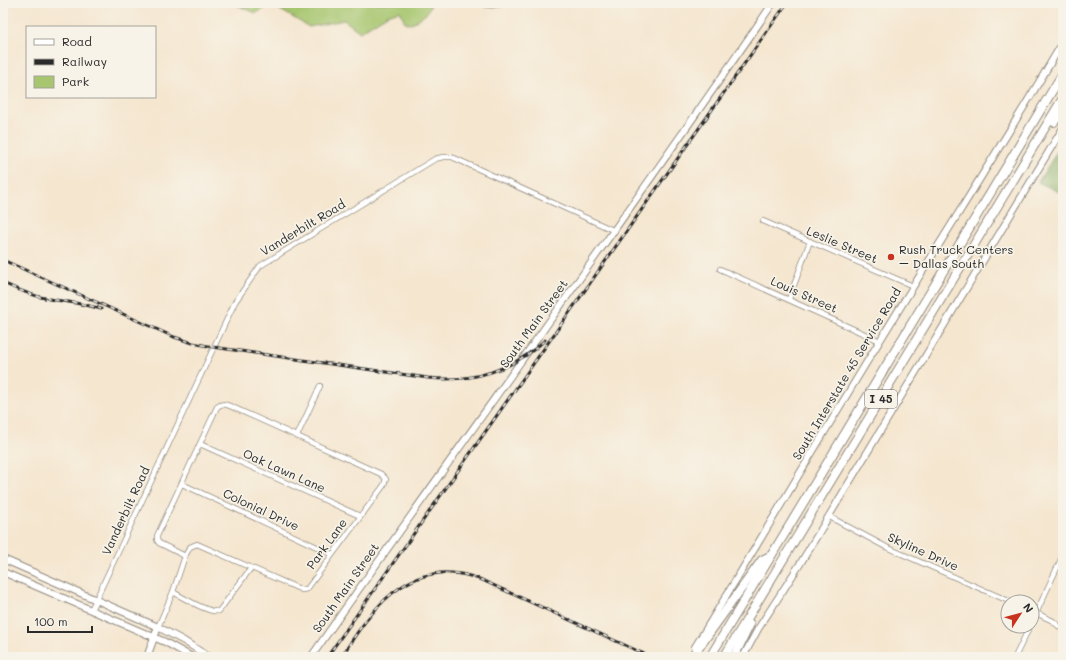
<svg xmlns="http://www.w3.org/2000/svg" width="1066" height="660" viewBox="0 0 1066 660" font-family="Mali,sans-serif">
<rect width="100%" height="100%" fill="#f7f3e8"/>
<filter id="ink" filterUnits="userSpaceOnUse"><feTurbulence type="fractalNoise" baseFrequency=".025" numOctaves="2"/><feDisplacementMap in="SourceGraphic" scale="8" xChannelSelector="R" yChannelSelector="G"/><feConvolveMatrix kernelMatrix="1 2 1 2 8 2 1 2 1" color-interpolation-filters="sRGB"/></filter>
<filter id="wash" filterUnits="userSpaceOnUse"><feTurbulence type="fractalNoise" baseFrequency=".012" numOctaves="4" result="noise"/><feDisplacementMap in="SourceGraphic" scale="16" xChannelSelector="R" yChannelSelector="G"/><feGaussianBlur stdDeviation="0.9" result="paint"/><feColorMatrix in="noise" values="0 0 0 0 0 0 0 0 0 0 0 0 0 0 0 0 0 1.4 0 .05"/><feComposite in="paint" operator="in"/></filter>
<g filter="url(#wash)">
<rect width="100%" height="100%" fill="#f5e6cf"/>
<polygon fill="#a7c66f" stroke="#69784d" points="232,3 432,3 426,14 411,24 405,22 400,11 387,15 360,32 344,20 309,27 272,5 256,13"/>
<polygon fill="#85ab62" stroke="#586b46" points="1063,142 1063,194 1038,182"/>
</g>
<g filter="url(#ink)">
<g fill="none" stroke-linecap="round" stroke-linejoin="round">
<g stroke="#90887d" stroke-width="6">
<g id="street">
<path d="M480,3C489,7 497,6 506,3"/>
<polyline points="763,221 913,286"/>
<polyline points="720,269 880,341"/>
<polyline points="789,299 810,241"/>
<polyline points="297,436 320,386"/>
<polyline points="200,444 360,516"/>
<polyline points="182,484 332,554"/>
<polyline points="828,516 886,547 1011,602"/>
<path d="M173,592C182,597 210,614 219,611L251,568"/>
<polyline points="91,610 235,302 260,266 435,159 443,157 452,157 615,231"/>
<polyline points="1032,611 1053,621 1063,630"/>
<polyline points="1032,622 1063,555"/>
<path d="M158,627L173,592L185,556L190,547L197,544L302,590L307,589L384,485L386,479L381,474L230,406C225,404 222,403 217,407L157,536V540L159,543L185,556"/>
<polyline points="1015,657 1030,626"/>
</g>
</g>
<g stroke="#90887d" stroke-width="8">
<g id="secondary">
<polyline points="3,559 158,627 184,641 209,657"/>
<polyline points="3,572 165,642 192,657"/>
<path d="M695,647C758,545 818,441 881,339C941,240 1004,142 1063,42"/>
<polyline points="147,657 158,627"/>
<path d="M311,657C464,439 622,223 773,3"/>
<polyline points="743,657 758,629 800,564 1063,128"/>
</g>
</g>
<g stroke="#90887d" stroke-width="10">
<g id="highway">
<polyline points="1054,122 1063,110"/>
<polyline points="692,657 762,560 770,556"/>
<polyline points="710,657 1063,73"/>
<polyline points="724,657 1063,98"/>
<polyline points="734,657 750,624"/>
</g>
</g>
<use href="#street" stroke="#fff" stroke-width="4.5"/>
<use href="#secondary" stroke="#fff" stroke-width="6"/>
<use href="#highway" stroke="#fff" stroke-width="8"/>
<g stroke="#2b2b2b" stroke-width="3">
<g id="rail">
<path d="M3,260L174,337L193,343L213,347L428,378C471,383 514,370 545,340"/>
<path d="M3,283C18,290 33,296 49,299C67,302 84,303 101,309"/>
<path d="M344,653C375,602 416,554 482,580L651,657"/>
<polyline points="327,657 787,3"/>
</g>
</g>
<use href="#rail" stroke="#f7f3e8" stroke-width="1.5" stroke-dasharray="4.5" stroke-linecap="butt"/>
</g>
</g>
<circle fill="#c8321e" stroke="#f7f3e8" stroke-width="1.5" cx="891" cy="257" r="4"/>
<g text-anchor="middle" stroke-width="3.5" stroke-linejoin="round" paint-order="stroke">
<rect fill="#f7f3e8" stroke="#686764" stroke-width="1" x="865" y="390" width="32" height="18" rx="3"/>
<g font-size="11" font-weight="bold" fill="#2b2b2b">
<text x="881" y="403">I 45</text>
</g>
<g font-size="12" fill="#2b2b2b" stroke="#f7f3e8">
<text transform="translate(303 228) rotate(-31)" y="4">Vanderbilt Road</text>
<text transform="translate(842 245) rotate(23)" y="4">Leslie Street</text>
<text transform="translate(804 295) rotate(24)" y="4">Louis Street</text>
<text transform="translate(534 324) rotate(-54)" y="4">South Main Street</text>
<text transform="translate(847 374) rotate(-59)" y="4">South Interstate 45 Service Road</text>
<text transform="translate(284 471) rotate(24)" y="4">Oak Lawn Lane</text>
<text transform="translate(261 510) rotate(25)" y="4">Colonial Drive</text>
<text transform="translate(126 511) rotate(-65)" y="4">Vanderbilt Road</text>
<text transform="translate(327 544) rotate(-54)" y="4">Park Lane</text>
<text transform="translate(923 552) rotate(24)" y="4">Skyline Drive</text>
<text transform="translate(346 588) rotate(-55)" y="4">South Main Street</text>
</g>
<g font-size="12" fill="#2b2b2b" stroke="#f7f3e8" text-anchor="start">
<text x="899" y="254">Rush Truck Centers<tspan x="899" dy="14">– Dallas South</tspan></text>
</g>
</g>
<rect width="1066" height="660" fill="none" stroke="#f7f3e8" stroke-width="16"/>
<rect x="26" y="26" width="130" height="72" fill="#f7f3e8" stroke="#a5a39c"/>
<rect x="34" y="39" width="20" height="6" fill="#ffffff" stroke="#a5a39c"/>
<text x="62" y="46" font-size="12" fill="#2b2b2b">Road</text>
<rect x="34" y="59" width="20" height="6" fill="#2b2b2b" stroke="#a5a39c"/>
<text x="62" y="66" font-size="12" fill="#2b2b2b">Railway</text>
<rect x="34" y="76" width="20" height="12" fill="#a7c66f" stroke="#a5a39c"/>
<text x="62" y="86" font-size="12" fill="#2b2b2b">Park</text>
<g transform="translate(1020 614) rotate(54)"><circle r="19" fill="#f7f3e8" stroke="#a5a39c"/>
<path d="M0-3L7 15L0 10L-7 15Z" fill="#c8321e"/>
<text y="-6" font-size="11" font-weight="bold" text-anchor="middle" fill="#2b2b2b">N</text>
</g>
<path d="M28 626v6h64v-6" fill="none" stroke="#2b2b2b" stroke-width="2"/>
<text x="34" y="626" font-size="12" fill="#2b2b2b" stroke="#f7f3e8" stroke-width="3" paint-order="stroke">100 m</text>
</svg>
